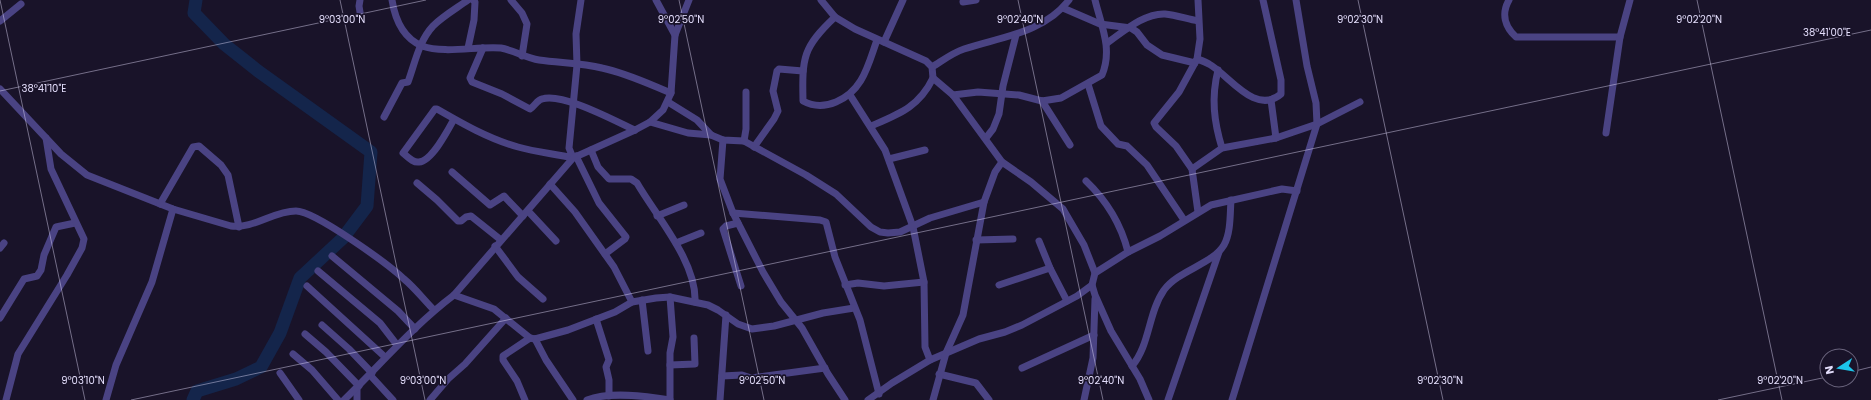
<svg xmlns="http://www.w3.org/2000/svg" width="1871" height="400" viewBox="0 0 1871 400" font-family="Poppins,sans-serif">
<rect width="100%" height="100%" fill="#191329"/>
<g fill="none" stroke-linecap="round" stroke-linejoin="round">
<polyline stroke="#14254b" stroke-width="13" points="193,400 197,391 236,379 261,367 280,333 300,278 343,238 367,206 371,152 258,71 224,44 194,13 196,0"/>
<g stroke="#4a4383" stroke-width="7">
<polyline points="360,0 359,6 361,18"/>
<path d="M392,0C395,19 403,38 422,46C445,54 477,46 501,48C513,50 526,58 539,60C560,63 582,63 602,68C626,73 649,84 671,93"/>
<polyline points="511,0 522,13 527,24 522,56"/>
<polyline points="656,0 675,35"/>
<polyline points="821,0 835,17 855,29 926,61 932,67 933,78 953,95 1002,162 1031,182 1063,209 1084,245 1095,273"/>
<polyline points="1198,0 1200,39 1197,59 1179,92 1154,123 1156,127 1176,146 1192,169 1198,212"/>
<path d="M1509,0C1501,14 1505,27 1516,37H1620"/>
<polyline points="963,2 976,0"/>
<polyline points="1063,8 1100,24 1131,28 1137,32 1147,45 1162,55 1195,63"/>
<path d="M835,17C803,47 802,57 803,101C814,107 824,107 836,102C863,91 868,65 877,40"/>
<polyline points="0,21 21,4"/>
<polyline points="884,42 903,0"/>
<path d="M1107,43C1123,32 1144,13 1165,14C1176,15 1187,19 1198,21"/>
<polyline points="468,48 474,20 475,2 473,0"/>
<path d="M483,48L470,78L472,82L502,94L530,109C535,106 537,100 542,99C562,92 615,121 635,130"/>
<path d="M1197,59C1201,60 1205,62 1209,64C1229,75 1255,116 1281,94V80L1263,0"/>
<path d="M932,67C942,61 952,53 964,49C1000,37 1044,33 1069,0"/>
<path d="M1218,70C1211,98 1214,122 1222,148"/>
<polyline points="1088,84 1101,126 1118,144 1127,146 1147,165 1184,220"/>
<path d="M0,89L61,154L87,175L173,209L231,226C254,229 273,211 296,211C315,211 388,264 404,279C415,288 424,300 434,310"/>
<polyline points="850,95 885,150 913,227 924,282 925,347 930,360"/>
<path d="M953,95L978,92L1019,95L1042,101L1061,98L1102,75C1113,49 1101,25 1095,0"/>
<polyline points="1271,100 1276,138"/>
<polyline points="1042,101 1070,145"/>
<polyline points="668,102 697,120 711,135 723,140 744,141 806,175 836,194 871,227 880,232 888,233 900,232 930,218 984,202"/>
<path d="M384,117L402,83L408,82C415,63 419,41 433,26C443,16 457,8 468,0"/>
<path d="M454,119C448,130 432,161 419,162C413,163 408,157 403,153L435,109H437C463,124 489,139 518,147C536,152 555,154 573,158L569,148L577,65L576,34L581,0"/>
<polyline points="650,122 688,133 711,135"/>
<path d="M871,126C899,114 919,107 933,78"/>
<polyline points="1606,133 1620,37 1630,0"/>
<polyline points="986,138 993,129 999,114 1003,86 1016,35"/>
<polyline points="723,140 720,179 733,213 763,272 781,302 802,328 828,374 845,400"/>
<polyline points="744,141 746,129 746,92"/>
<polyline points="754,147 774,119 778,111 773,91 777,71 779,69 803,71"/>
<path d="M591,150L598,167L609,179H631L637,183C656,216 697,262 695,302"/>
<polyline points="576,156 599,203 626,237 625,239 605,254"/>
<polyline points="889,159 925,150"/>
<polyline points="1192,169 1222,148 1276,138 1317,124 1360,102"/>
<polyline points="452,172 490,205 504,196 523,216"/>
<path d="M1086,181C1107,201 1121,224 1128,252"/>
<polyline points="417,183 437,200 458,221 461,221 466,217 471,216 501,240"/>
<polyline points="550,184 575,212 614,267 632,302"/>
<polyline points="160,204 193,147 199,146 221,165 228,175 239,227"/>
<polyline points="528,211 556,241"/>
<polyline points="733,213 820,220 826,222 835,257 860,320 879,394"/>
<polyline points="657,216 684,205"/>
<polyline points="738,223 726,226 723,229 741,286"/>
<polyline points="976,240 1013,239"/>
<polyline points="1039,241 1050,268 1067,301"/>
<polyline points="676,243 701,233"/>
<polyline points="495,246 518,277 543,299"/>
<polyline points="0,248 4,243"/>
<polyline points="332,256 398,311 415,329"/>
<polyline points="318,271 380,323 397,345"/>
<polyline points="845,285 858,283 884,286 924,282"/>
<polyline points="999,285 1050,268"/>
<polyline points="307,286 385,357"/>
<polyline points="454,295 494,309 530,338 535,339 568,330 615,312 632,302 656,298 670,297 708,305 718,310 738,324 752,329 774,326 823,313 854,308"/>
<polyline points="642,300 648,351"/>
<polyline points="0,318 24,279 37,276 41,270 44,255 56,227 75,223"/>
<polyline points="596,319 609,360 606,367 609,380 609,396"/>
<polyline points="322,325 349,349 372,373"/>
<polyline points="305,334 326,352 359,386"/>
<polyline points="535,339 546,360 573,400"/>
<polyline points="293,354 312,370 338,400"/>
<polyline points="670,365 695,364 694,338"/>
<path d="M1132,366C1150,345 1148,313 1164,290C1179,270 1213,264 1224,245C1231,233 1230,213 1231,200"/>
<polyline points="1022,368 1094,335"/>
<polyline points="280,373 299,400"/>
<polyline points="939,374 976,383 989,400"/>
<polyline points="370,375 393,400"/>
<polyline points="722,376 742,375 751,378 825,368"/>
<polyline points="357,388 357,400"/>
<polyline points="6,400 18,354 67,275 82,248 84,239 51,169 46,138"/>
<polyline points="106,400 116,365 152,282 173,209"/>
<path d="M344,400C381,364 413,326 454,295L573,158L635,130L650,122L663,110L671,93L675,35L689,0"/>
<polyline points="430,400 448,379 465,364 506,318"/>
<polyline points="525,400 517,381 503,360 503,356 530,338"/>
<path d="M587,400C610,391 646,396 670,400"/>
<polyline points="670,400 670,353 673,337 670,297"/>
<polyline points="720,400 726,315"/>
<polyline points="868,400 892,383 930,360 979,339 1005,332 1022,325 1077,296 1092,285"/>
<polyline points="933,400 946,353 963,315 984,202 995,172 1002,162"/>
<polyline points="1084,400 1093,358 1095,299"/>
<polyline points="1149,400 1140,379 1111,331 1095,295 1092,285 1095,273 1128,252 1160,236 1211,205 1282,189 1297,191"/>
<polyline points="1168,400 1219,252"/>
<polyline points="1232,400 1317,124 1316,103 1307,66 1296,0"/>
</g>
</g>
<path fill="none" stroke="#e4defc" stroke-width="1" stroke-opacity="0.45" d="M0,0L85,400M340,0L425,400M679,0L764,400M1018,0L1103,400M1358,0L1443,400M1697,0L1782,400M0,91L426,0M1851,372L1871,367M131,400L1871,30M1718,400L1827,377"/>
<g font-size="10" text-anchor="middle" fill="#e4defc" stroke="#191329" stroke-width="3.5" stroke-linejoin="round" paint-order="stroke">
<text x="342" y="23">9°03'00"N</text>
<text x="681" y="23">9°02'50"N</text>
<text x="1020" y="23">9°02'40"N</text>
<text x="1360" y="23">9°02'30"N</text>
<text x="1699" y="23">9°02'20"N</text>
<text x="1827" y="36">38°41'00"E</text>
<text x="44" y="92">38°41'10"E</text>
<text x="83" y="384">9°03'10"N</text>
<text x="423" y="384">9°03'00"N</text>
<text x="762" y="384">9°02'50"N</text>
<text x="1101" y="384">9°02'40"N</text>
<text x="1440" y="384">9°02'30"N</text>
<text x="1780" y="384">9°02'20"N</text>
</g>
<g transform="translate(1839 368) rotate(258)"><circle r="19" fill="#191329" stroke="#6a647d"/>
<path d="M0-3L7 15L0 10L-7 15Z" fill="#1cc4ea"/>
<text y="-6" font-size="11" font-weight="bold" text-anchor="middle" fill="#e4defc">N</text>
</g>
</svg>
